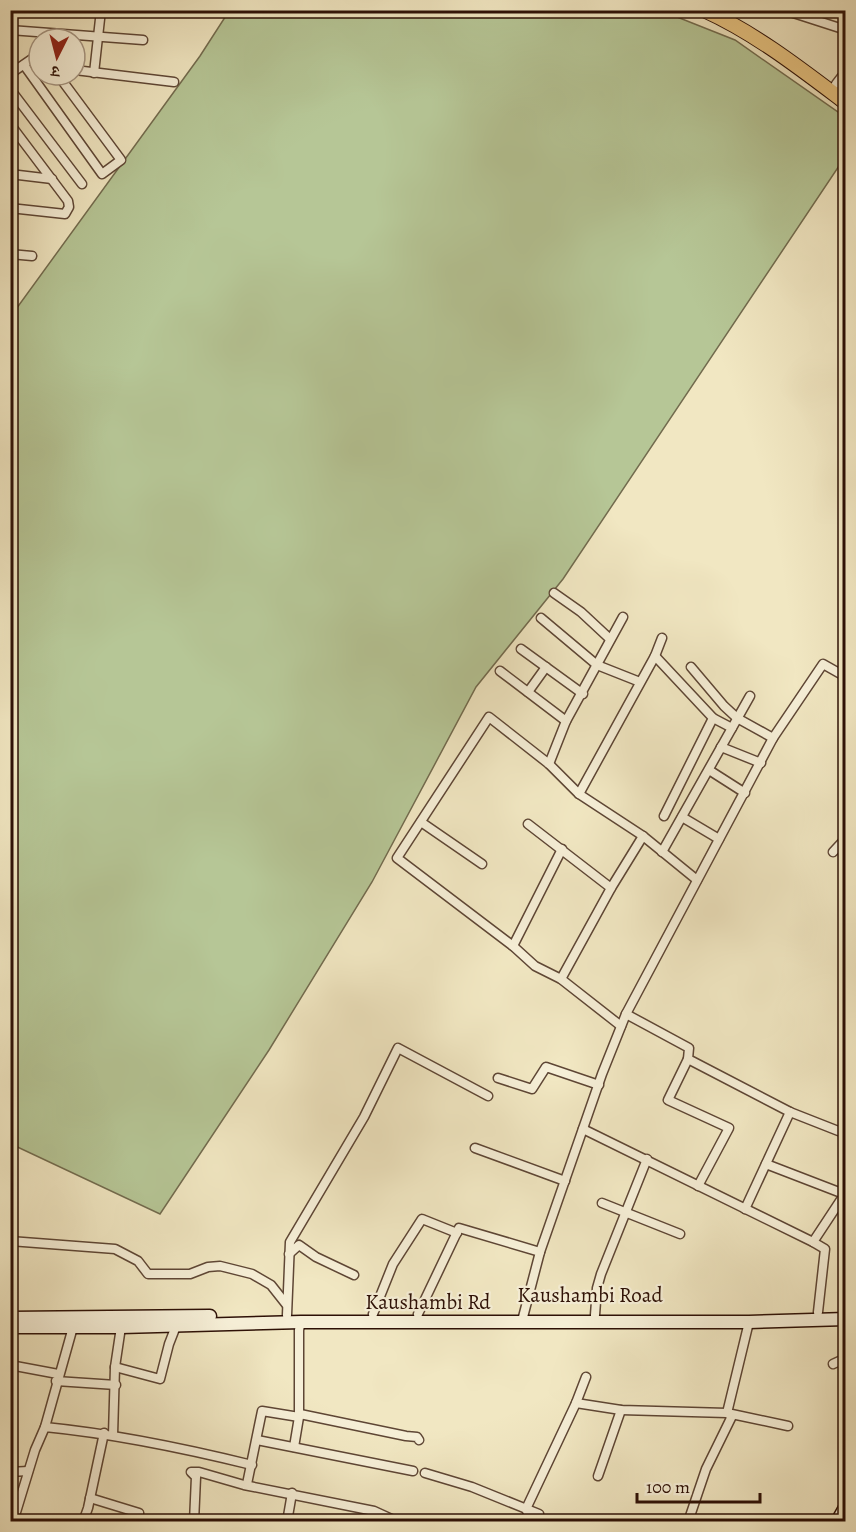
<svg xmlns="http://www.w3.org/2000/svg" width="856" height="1532" viewBox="0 0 856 1532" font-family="Alegreya,'Noto Serif Devanagari',serif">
<rect width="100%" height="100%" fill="#f1e7c2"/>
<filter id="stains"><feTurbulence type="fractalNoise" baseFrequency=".00333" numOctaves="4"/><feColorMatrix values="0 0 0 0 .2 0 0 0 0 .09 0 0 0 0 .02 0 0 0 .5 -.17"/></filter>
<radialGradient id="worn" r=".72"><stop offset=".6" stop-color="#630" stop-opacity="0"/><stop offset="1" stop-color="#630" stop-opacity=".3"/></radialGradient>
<polygon fill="#b6c696" stroke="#726b4e" stroke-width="1.5" points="229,11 662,11 735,40 845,117 845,157 563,579 476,687 372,882 269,1050 160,1214 11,1144 11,316 200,56"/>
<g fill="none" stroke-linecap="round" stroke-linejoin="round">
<g stroke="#5e4635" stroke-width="11">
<g id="street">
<polyline points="784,10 846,30"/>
<polyline points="10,30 143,40"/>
<polyline points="24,65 102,174 121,160 58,75"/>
<polyline points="75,70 174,82"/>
<polyline points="94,73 101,10"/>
<polyline points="10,74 39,54"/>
<polyline points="836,84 846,71"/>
<polyline points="10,89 82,184"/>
<polyline points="10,124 68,201 69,207 65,214 10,208"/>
<polyline points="10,174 52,179"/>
<polyline points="10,254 32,256"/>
<polyline points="554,593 581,612 610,639"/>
<polyline points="541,618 597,665 640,682"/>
<polyline points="521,649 583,694"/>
<polyline points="655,656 713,718 664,816"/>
<polyline points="691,667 724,706 737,718 773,738"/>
<polyline points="500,671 566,721"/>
<polyline points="528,692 546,667"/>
<polyline points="713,718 732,728"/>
<polyline points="721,747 761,763"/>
<polyline points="549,764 566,721 623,617"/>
<polyline points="709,770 745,793"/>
<polyline points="579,794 655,656 662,638"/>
<polyline points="682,817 719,839"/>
<polyline points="421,822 482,864"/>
<polyline points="528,824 611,888"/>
<polyline points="662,852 750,696"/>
<polyline points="833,852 846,838"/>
<polyline points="513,946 562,849"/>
<polyline points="561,979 611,888 643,836"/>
<polyline points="626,1014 689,1048 688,1059 790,1112 846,1134"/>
<polyline points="621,1026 561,979 535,966 513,946 397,858 489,717 549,764 579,794 643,836 697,880"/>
<polyline points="688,1059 668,1100 729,1128 698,1186"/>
<polyline points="498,1078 532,1089 546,1067 599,1085"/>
<polyline points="583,1129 813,1242 825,1249 818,1312"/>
<polyline points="475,1148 565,1181"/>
<polyline points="766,1164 844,1194"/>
<polyline points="602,1203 680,1234"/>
<polyline points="745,1209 790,1112"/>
<polyline points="10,1241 115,1249 138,1261 148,1274 190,1274 208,1267 220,1266 252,1274 271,1285 286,1304"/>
<polyline points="813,1242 846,1192"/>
<polyline points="289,1254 299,1245 316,1257 354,1275"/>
<polyline points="373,1314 393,1264 422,1219 457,1233"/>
<polyline points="418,1314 459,1228 540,1252"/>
<polyline points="287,1315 290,1242 364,1117 398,1048 488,1096"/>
<polyline points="595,1315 597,1288 601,1274 647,1159"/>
<polyline points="522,1321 540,1252 602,1074 626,1014 773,738 823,664 846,677"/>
<polyline points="833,1364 846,1358"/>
<polyline points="10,1365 58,1374"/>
<polyline points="115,1367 160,1379 169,1344 176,1326"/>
<polyline points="56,1381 116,1385"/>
<polyline points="576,1403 621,1410 727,1413 788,1426"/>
<polyline points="45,1427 73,1327"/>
<polyline points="113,1435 115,1367 121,1327"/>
<polyline points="257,1440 413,1471"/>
<polyline points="294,1447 299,1417 299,1330 301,1322"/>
<polyline points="10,1472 28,1471"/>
<polyline points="425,1473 472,1487 539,1514 537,1518 545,1522"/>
<polyline points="598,1476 621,1410"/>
<polyline points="247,1484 262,1411 299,1417 300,1414 406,1436 417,1437 419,1440"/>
<polyline points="90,1498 139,1513"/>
<path d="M13,1522L35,1450L45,1427C116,1434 183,1448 252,1465"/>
<polyline points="83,1522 88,1508 104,1433"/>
<polyline points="194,1522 196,1477 191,1472 199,1472 244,1485 374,1511 398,1522"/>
<polyline points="287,1522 292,1493"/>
<polyline points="528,1522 529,1515 526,1509 576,1403 586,1377"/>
<polyline points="688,1522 706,1469 732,1416 727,1413 749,1322"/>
</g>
</g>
<g stroke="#2d1006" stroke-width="15">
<g id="secondary">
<polyline points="10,1318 210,1316"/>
<polyline points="10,1327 121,1327 301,1322 749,1322 846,1319"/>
<polyline points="837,1522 846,1506"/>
</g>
</g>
<g stroke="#2d1006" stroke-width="16">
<path id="primary" d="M704,10C755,33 801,69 846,103"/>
</g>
<use href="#street" stroke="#f6efd7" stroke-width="8"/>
<use href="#secondary" stroke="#f6efd7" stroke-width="12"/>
<use href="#primary" stroke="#e8c481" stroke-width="14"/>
</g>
<g text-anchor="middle" stroke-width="4.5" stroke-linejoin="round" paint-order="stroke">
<g font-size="21" fill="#2d1006" stroke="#f6efd7">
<text x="590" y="1302">Kaushambi Road</text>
<text x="428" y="1309">Kaushambi Rd</text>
</g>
</g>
<rect width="856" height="1532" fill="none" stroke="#f1e7c2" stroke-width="36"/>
<rect x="12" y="12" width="832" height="1508" fill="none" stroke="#2d1006" stroke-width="3"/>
<rect x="18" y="18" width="820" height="1496" fill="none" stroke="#2d1006" stroke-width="1.5"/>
<g transform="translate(57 57) rotate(186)"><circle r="28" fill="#f6efd7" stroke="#a69683" stroke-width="1.5"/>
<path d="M0-4.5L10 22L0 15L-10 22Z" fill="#8f2418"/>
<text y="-9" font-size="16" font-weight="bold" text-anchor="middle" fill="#2d1006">उ</text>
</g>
<path d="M637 1493v9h123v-9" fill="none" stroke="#2d1006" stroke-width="3"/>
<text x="646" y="1493" font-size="18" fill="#2d1006" stroke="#f6efd7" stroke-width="4.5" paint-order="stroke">100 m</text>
<rect width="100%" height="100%" filter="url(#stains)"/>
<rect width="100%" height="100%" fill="url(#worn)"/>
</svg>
